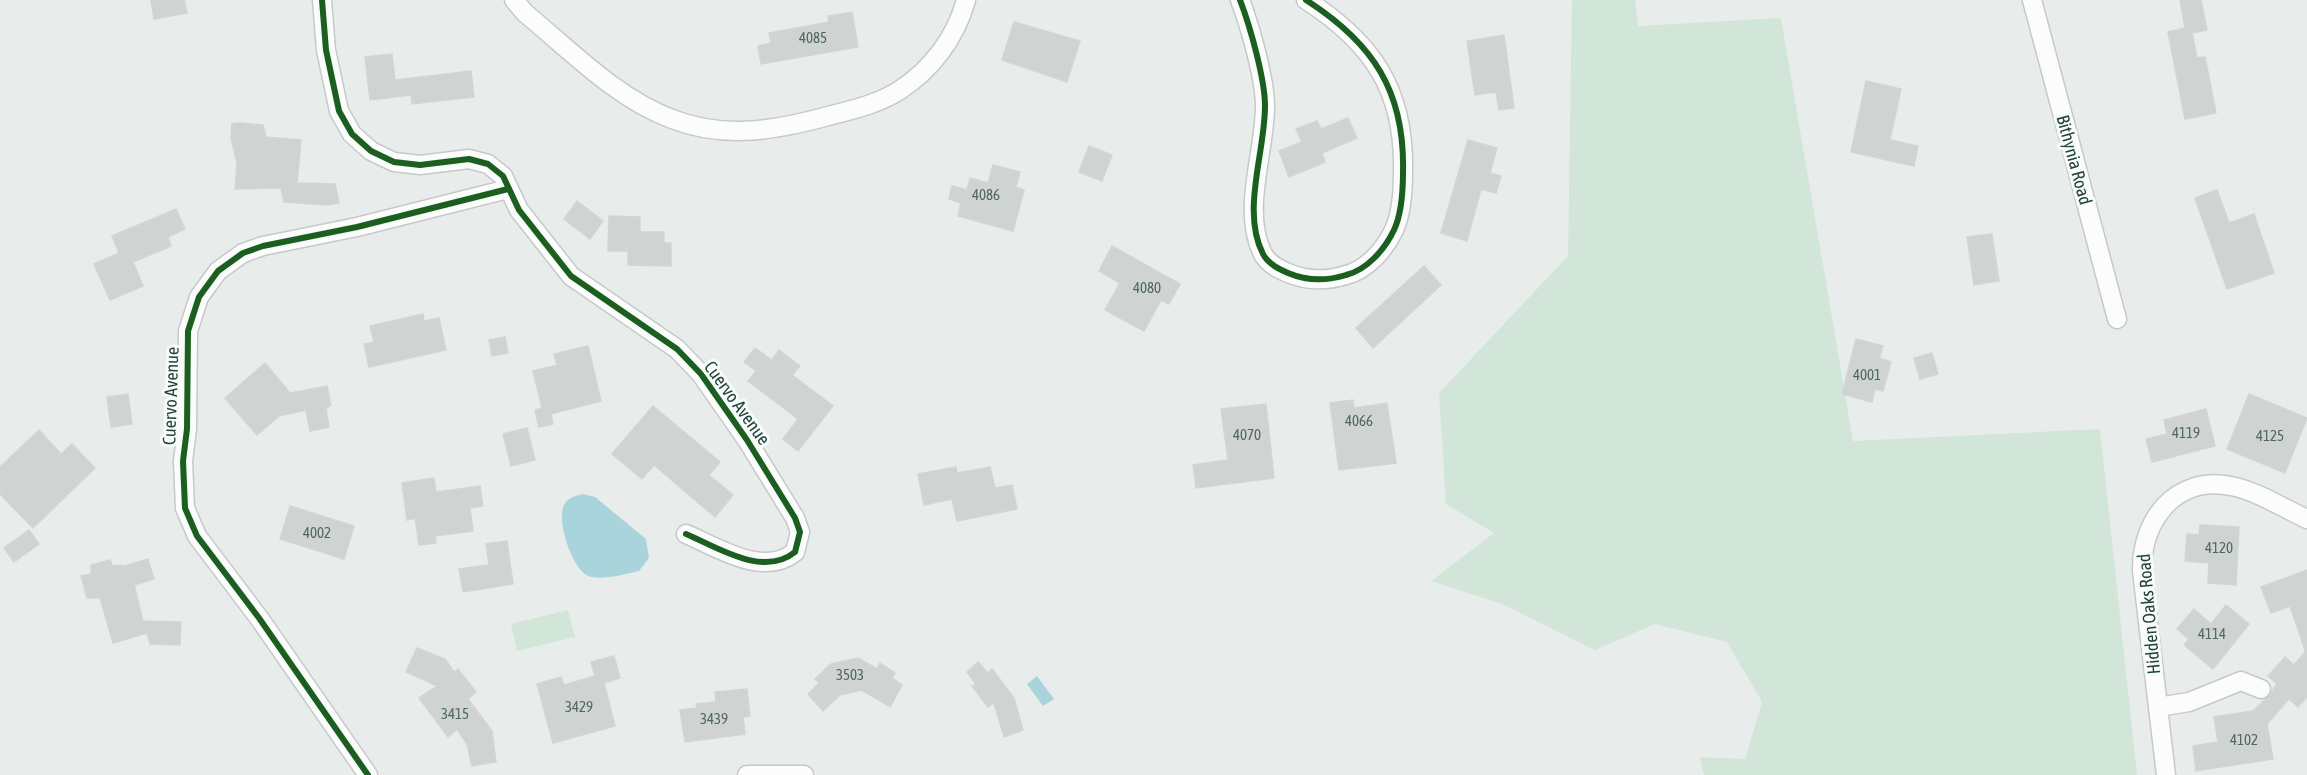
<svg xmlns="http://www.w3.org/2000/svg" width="2307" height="775" viewBox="0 0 2307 775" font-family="'Asap Condensed',sans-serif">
<rect width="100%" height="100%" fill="#e8edeb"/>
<g fill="#d1e6d8">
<polygon points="1572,0 1635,0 1638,26 1781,18 1853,441 2100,429 2137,775 1704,775 1700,757 1745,759 1762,702 1727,642 1655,624 1595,650 1502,604 1431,581 1494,533 1446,504 1439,393 1568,256"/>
<polygon points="568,610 575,637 517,651 511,624"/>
</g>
<g fill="#a9d4db">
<path d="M583,494L595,497L646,539L649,558L639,571C625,574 602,581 588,576C572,569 556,521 564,505C568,497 576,496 583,494Z"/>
<polygon points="1037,676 1054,699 1043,706 1027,684"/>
</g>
<g fill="#cfd4d2" stroke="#d1d6d4" stroke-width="1.5">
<polygon points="151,0 184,0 187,13 154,19"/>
<polygon points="2180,0 2201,0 2207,30 2192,33 2197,58 2205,57 2216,113 2185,119 2168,32 2185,28"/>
<polygon points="852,12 858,47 761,64 758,46 771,43 769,33 829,22 828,16"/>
<polygon points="1014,22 1080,41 1067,82 1002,60"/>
<polygon points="1504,35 1514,108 1499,110 1496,92 1475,95 1467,41"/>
<polygon points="392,54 395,80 471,71 474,97 412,104 411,95 370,100 365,57"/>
<polygon points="1866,81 1901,89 1890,140 1918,146 1914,166 1851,152"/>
<polygon points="1348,118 1357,138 1322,153 1325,162 1289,177 1279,151 1302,142 1296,129 1317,121 1321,129"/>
<polygon points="240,123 263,125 266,137 301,140 297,183 335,184 339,203 327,205 284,202 281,188 235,189 237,163 231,138 232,124"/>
<polygon points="1468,140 1497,148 1490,173 1501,176 1496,193 1481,189 1467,241 1441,233"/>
<polygon points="1089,146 1112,155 1102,181 1079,172"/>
<polygon points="993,165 1020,172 1016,187 1024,190 1013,231 958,216 961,203 949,199 952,186 967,190 970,178 988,183"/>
<polygon points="2217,190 2229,223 2254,214 2274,273 2227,289 2195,198"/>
<polygon points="577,201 603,221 590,239 564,219"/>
<polygon points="176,209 185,229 168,237 171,246 133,262 143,286 110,300 94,264 119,253 112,236"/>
<polygon points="609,216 640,217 640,232 664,232 664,243 671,243 671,266 628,265 628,251 608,251"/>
<polygon points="1992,234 1999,281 1974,285 1967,237"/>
<polygon points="1112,246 1180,284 1169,304 1161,300 1144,331 1105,310 1120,283 1099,271"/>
<polygon points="1424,266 1441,285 1373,348 1356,328"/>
<polygon points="423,314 424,321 439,318 446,350 369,367 364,344 374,342 370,326"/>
<polygon points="505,337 508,353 492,356 489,340"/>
<polygon points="1856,339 1883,346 1879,358 1891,362 1883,391 1875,389 1872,402 1842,394"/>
<polygon points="588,346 601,401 551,414 553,424 539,427 535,410 542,408 533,371 557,365 554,354"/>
<polygon points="755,348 772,360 779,350 800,366 792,375 833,406 798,451 783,439 798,419 748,381 756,371 744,362"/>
<polygon points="1932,353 1938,374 1920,379 1914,358"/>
<polygon points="265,363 290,393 327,386 331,405 326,409 329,427 310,431 306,410 279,416 257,435 225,398"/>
<polygon points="128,394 132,424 111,427 107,397"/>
<polygon points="2249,394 2307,418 2285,473 2227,449"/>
<polygon points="1353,400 1354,408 1387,403 1396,463 1339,470 1330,403"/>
<polygon points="1266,404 1274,478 1196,488 1193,465 1228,460 1221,409"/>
<polygon points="653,406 720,462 709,475 733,495 715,517 654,465 642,479 612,454"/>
<polygon points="2206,409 2215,446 2152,462 2146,439 2167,434 2164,420"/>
<polygon points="527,428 535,460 511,466 503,434"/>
<polygon points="39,430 61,454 72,444 95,468 33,528 0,494 0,467"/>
<polygon points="956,467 957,473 990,467 995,488 1012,485 1017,509 957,521 952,499 924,505 918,474"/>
<polygon points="434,478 436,492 480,486 483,506 470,508 473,531 435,536 436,543 419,545 415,518 407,520 402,483"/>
<polygon points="290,506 354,526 344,559 280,539"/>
<polygon points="2200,525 2239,527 2236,585 2208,583 2209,563 2185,561 2187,534 2199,535"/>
<polygon points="29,530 39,544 14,562 4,548"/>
<polygon points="507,541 513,584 463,592 459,569 489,565 486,544"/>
<polygon points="148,559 154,579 134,585 143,621 181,622 180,645 150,644 147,633 113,643 100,598 87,598 81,576 91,574 91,565 110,560 112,565 125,566"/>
<polygon points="2307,570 2307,649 2305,650 2290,606 2271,613 2261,587"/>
<polygon points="2226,605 2249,624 2213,669 2184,645 2189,639 2177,629 2194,609 2211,624"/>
<polygon points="417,648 445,659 454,672 458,669 476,692 468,699 492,731 496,762 472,766 467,744 457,729 448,737 419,698 437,686 406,672"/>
<polygon points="2307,650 2307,697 2298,707 2289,699 2267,724 2273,759 2196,771 2193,746 2218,742 2214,717 2253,711 2268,697 2277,684 2268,676 2285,657 2294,665"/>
<polygon points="614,656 620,678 604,683 615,726 553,743 537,684 561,677 564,685 595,676 591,662"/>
<polygon points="858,658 877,669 880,663 895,673 892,678 902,685 890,707 862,690 840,695 823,711 808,694 819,683 815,679 831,664"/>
<polygon points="978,662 988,673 992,669 1014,698 1023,730 1004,737 994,703 988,707 972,686 976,684 967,672"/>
<polygon points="747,689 750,716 743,717 745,734 685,742 680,710 697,708 696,704 716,702 715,692"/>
</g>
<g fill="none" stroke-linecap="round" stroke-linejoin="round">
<g stroke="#c5cac8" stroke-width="21">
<g id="minor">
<path d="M322,0L326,50L339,111L352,134L371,151L394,162L420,165L469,159L488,164L503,176L519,210L571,276L677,349L701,374L747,440L795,518L800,532L795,552C763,578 717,547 686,534"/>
<path d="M514,0L525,13C570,50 616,98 672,119C726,140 778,130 832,115C856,109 880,103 900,90C932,69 956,37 966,0"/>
<path d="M1240,0C1250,26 1265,79 1265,106C1265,153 1241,211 1263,254C1268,264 1279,269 1288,273C1307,281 1327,281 1346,275C1367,270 1385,249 1394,230C1402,213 1403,190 1403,172C1405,91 1373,43 1306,0"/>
<polyline points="2032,0 2117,319"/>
<polyline points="2158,707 2189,702 2241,681 2261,689"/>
<polyline points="368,775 259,618 197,536 185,508 183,461 187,429 188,331 199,297 218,271 243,253 263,246 357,227 508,189"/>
<polyline points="747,775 804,775"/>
<path d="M2166,775L2142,571C2141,520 2176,475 2231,486C2257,491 2283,508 2307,519"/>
</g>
</g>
<use href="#minor" stroke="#fcfcfc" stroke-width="18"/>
<g stroke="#f7fbf9" stroke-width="10">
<g id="cycleway">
<path d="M322,0L326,50L339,111L352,134L371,151L394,162L420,165L469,159L488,164L503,176L519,210L571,276L677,349L701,374L747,440L795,518L800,532L795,552C763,578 717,547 686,534"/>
<path d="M1240,0C1250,26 1265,79 1265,106C1265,153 1241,211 1263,254C1268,264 1279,269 1288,273C1307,281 1327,281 1346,275C1367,270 1385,249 1394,230C1402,213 1403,190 1403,172C1405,91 1373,43 1306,0"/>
<polyline points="368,775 259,618 197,536 185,508 183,461 187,429 188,331 199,297 218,271 243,253 263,246 357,227 508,189"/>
</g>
</g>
<use href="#cycleway" stroke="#1b5e20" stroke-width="6"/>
</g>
<g text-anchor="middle" stroke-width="6" stroke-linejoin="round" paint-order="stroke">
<g font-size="15" fill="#506761">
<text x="813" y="43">4085</text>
<text x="986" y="200">4086</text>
<text x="1147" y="293">4080</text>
<text x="1867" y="380">4001</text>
<text x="1359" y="426">4066</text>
<text x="2186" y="438">4119</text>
<text x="1247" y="440">4070</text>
<text x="2270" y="441">4125</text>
<text x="317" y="538">4002</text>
<text x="2219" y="553">4120</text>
<text x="2212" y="639">4114</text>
<text x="850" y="680">3503</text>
<text x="579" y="712">3429</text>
<text x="455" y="719">3415</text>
<text x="714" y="724">3439</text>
<text x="2244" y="745">4102</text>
</g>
<g font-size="18" fill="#24423a" stroke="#f7fbf9">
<text transform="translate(2074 160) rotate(75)" y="6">Bithynia Road</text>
<text transform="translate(171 396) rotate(-88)" y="6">Cuervo Avenue</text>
<text transform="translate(737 403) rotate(54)" y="6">Cuervo Avenue</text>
<text transform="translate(2149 614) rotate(-95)" y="6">Hidden Oaks Road</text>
</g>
</g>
</svg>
